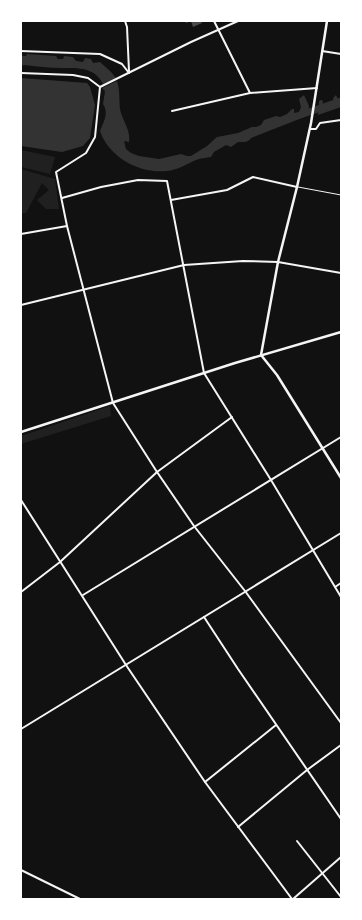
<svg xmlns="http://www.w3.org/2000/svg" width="362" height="920" viewBox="0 0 362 920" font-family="'IBM Plex Sans',sans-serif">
<rect width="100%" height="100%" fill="#111"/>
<g fill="#202020">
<polygon points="21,150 55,157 50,174 21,167"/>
<polygon points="21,169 55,179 59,209 46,209 37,200 49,190 42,183 26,213 21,213"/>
<polygon points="110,406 111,416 21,444 21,436"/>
</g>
<g fill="#333">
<path d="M21,54L23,56H26L27,54L56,56L58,59H63L64,56L73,57L76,61L83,62L85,58L91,59L93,63L100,62L111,72L116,78L103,84C95,67 77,68 62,68C49,68 36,66 24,65L21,66Z"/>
<polygon points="21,78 87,83 90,87 95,105 90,138 83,146 62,152 21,146"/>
<path d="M117,81C120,90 119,99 120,109C122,120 131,130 129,142L124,141L126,149L131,153L139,156L159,159L181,154L187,156H191L207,146L217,137L238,133L252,127H256L261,125L264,120L276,116L280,117L287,114L292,109H294V113L299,112L301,107L299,99L304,95L309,106L307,116L251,138C248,143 242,142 238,142L231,147L226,145L214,152L211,157C206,158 201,158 196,160C187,164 177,170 167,171C139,174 109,157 100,131C104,121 109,113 103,104L105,91L102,88Z"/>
<polygon points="336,95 339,101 341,101 341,107 318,115 319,101 321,100 323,101 322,106 334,103 333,98"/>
</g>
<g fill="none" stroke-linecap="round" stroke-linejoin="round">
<polyline stroke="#333" stroke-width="7" points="300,115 341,101"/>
</g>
<polygon fill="#4a4a4a" points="185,21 201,21 202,23 193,27 191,21 186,23"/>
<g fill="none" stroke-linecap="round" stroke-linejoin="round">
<polyline stroke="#f5f5f5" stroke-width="1" points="298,187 341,195"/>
<g stroke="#f5f5f5" stroke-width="2">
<polyline points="125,21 127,27 129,71"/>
<polyline points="214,21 250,93"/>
<polyline points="21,51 100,54 122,64 129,73"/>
<polyline points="322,51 341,54"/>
<polyline points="21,73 73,75 88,78 100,87"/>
<polyline points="100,87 191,42 238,21"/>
<polyline points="172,111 250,93 317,88"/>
<polyline points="310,129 316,129 320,123 341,120"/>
<polyline points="62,198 101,187 138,180 167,181 204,373 271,480 341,597"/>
<polyline points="171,200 227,190 253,177 297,187"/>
<polyline points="67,226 56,172 86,153 95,137 100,87"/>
<polyline points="21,305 184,265 243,261 278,262 341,273"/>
<polyline points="21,500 126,665 205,782 292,899"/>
<polyline points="335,587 341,583"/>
<polyline points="21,592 60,562 157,472 232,417"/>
<polyline points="83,595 341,437"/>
<polyline points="204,617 238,669 341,819"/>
<polyline points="205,782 276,725"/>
<polyline points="238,827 307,770 341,745"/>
<polyline points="297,841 341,897"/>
<polyline points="293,899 341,857"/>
</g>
<g stroke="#f5f5f5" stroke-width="2">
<polyline points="21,234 67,226 113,403 157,472 194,526 245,591 341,723"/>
<polyline points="21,729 341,533"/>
<polyline points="21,870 80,899"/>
</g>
<g stroke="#f5f5f5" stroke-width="2.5">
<polyline points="327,21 311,123 297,187 278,262 261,355 277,375 341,478"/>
<polyline points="21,432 235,363 341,332"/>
</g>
</g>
<rect width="362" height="920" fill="none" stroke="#ffffff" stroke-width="44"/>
</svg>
